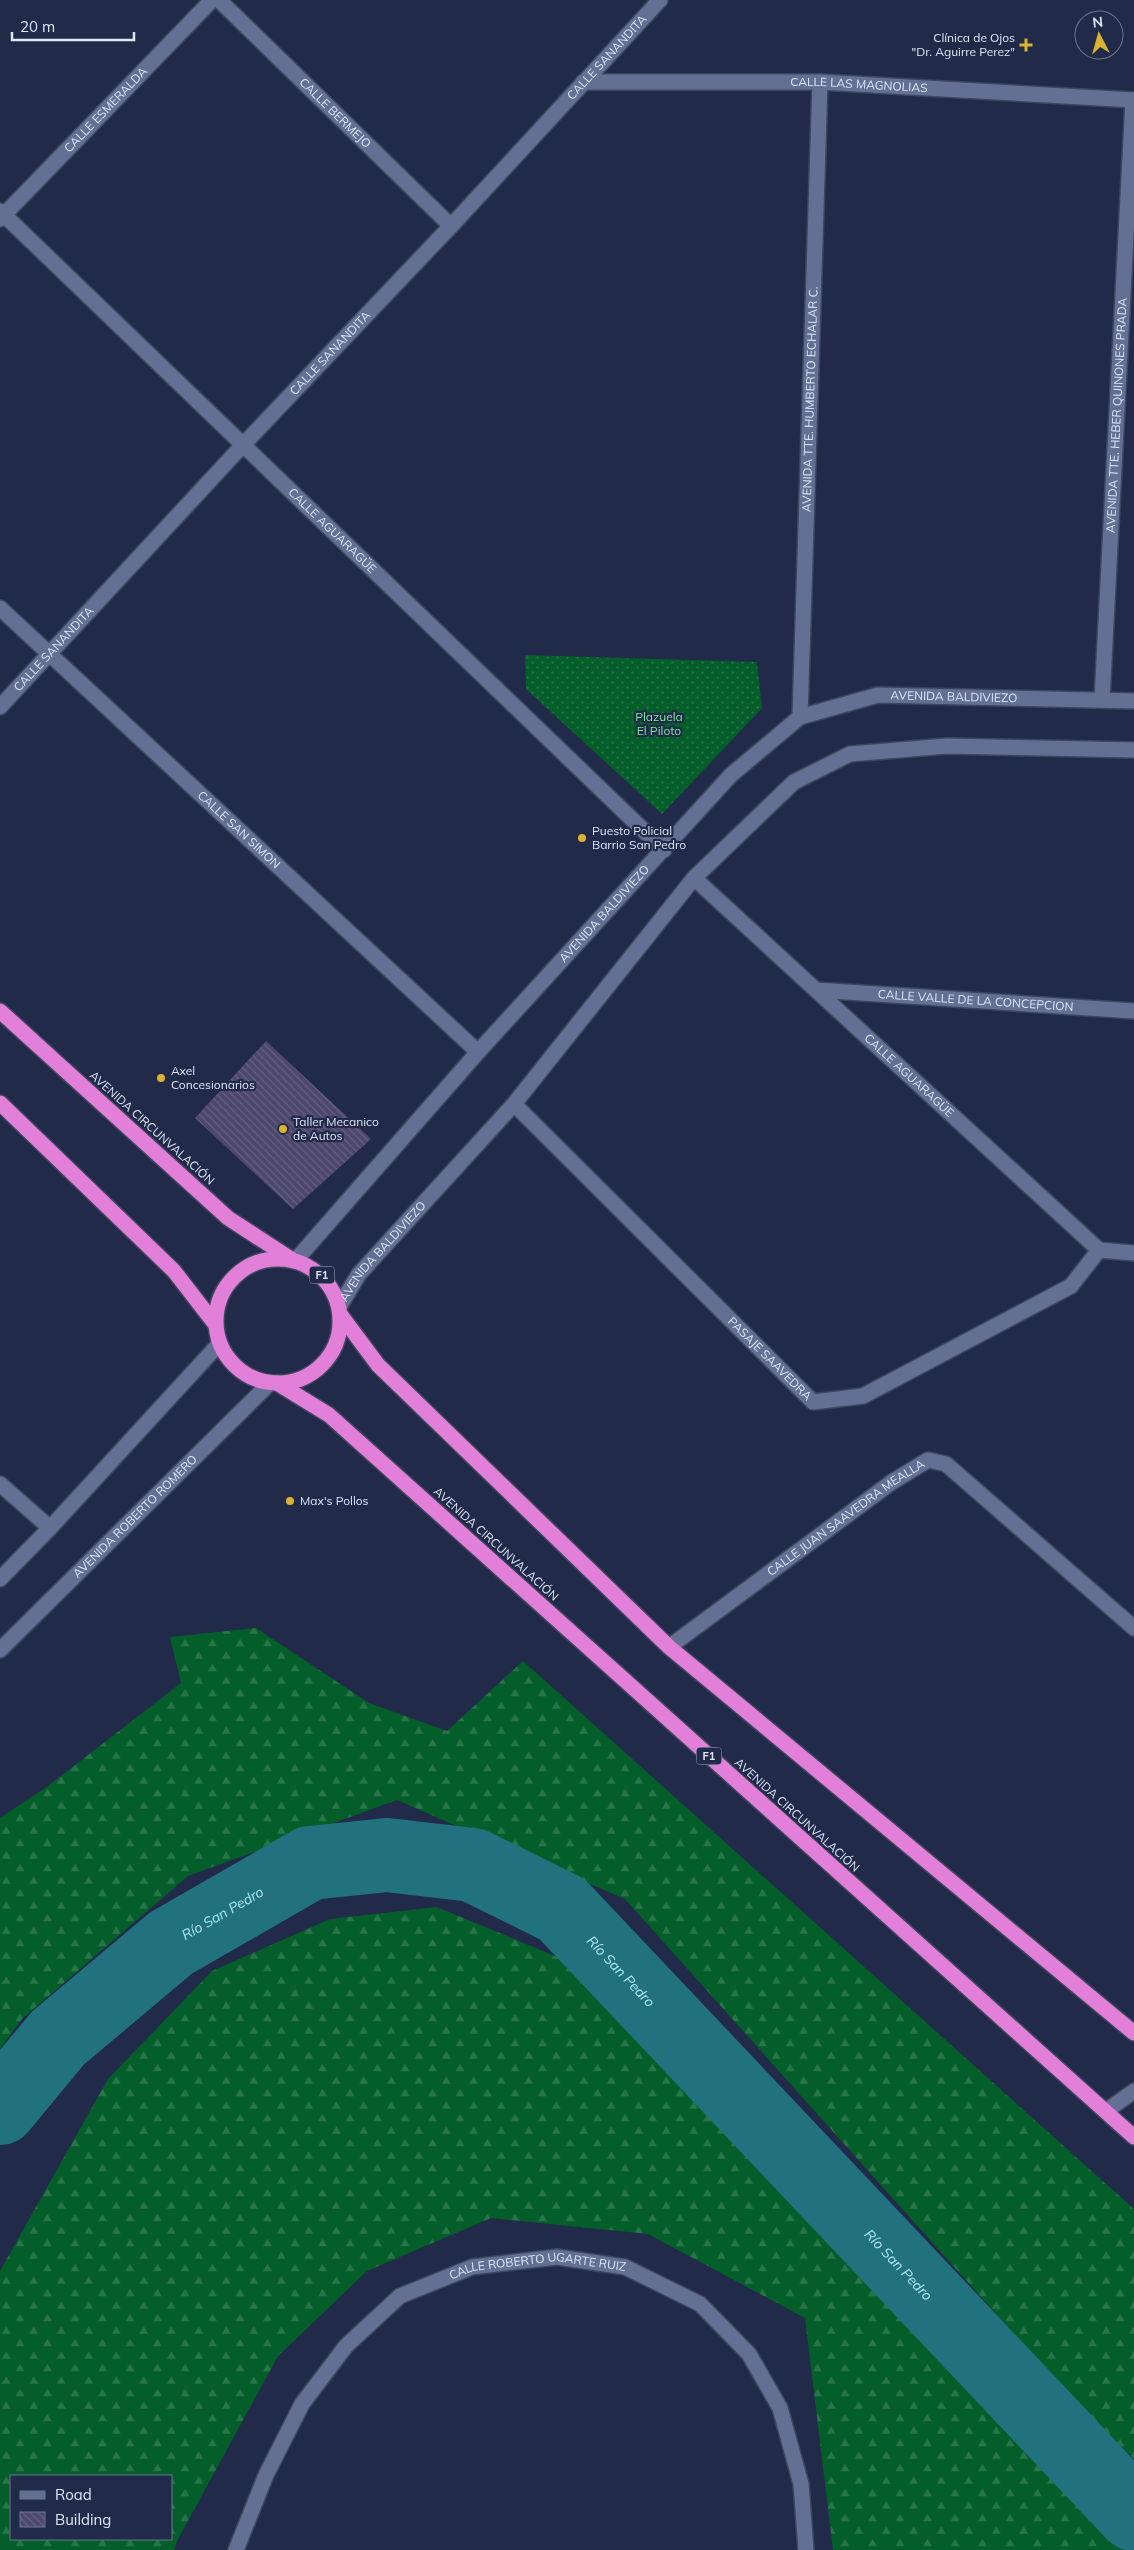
<svg xmlns="http://www.w3.org/2000/svg" width="1134" height="2550" viewBox="0 0 1134 2550" font-family="Mulish,sans-serif">
<defs>
<pattern id="grass-dots" width="8" height="8" patternUnits="userSpaceOnUse" patternTransform="scale(1.25)"><rect width="8" height="8" fill="#045e2a"/><path d="M2 2h.1M6 6h.1" fill="none" stroke="#28754a" stroke-width="1.8" stroke-linecap="round"/></pattern>
<pattern id="forest-firs" width="22" height="20" patternUnits="userSpaceOnUse" patternTransform="scale(1.25)"><rect width="22" height="20" fill="#045e2a"/><path d="M5 1l3.5 6h-7zM16 11l3.5 6h-7z" fill="#28754a"/></pattern>
<pattern id="building-back-hatch" width="6" height="6" patternUnits="userSpaceOnUse" patternTransform="scale(1.25)"><rect width="6" height="6" fill="#4d486b"/><path d="M-1 5l2 2M0 0l6 6M5-1l2 2" fill="none" stroke="#666281"/></pattern>
</defs>
<rect width="100%" height="100%" fill="#212a48"/>
<polygon fill="url(#grass-dots)" points="525,655 757,662 762,708 662,814 526,689"/>
<g fill="url(#forest-firs)" fill-rule="evenodd">
<polygon points="256,1628 369,1703 447,1731 523,1661 1134,2209 1134,2459 1075,2402 625,1899 397,1800 188,1876 22,2019 0,2049 0,1818 48,1786 181,1683 170,1637"/>
<path d="M437,1907L562,1959L846,2256L1134,2538V2550H833L805,2318L648,2234L491,2218L367,2271L278,2356L178,2539L174,2550H0V2271L108,2079L212,1971L330,1919ZM11,2476H171V2539H11Z"/>
</g>
<g fill="none" stroke-linecap="round" stroke-linejoin="round">
<path stroke="#21717e" stroke-width="74" id="s1" d="M0,2108L58,2038L171,1943L310,1863L387,1855L473,1865L562,1909L1134,2514"/>
</g>
<polygon fill="url(#building-back-hatch)" points="266,1041 371,1139 293,1209 195,1118"/>
<g fill="none" stroke-linecap="round" stroke-linejoin="round">
<g stroke="#3e455f" stroke-width="18">
<g id="minor">
<path id="s2" d="M219,0L451,226"/>
<path id="s3" d="M583,82H820L1134,100"/>
<path id="s4" d="M0,211L664,850"/>
<path id="s5" d="M0,219L212,0"/>
<path id="s6" d="M0,608L478,1052"/>
<path id="s7" d="M1102,700L1133,100"/>
<path id="s8" d="M0,707L242,446L451,226L660,0"/>
<path id="s9" d="M800,717L820,82"/>
<path id="s10" d="M694,878L1099,1250L1134,1253"/>
<path id="s11" d="M816,990L1134,1011"/>
<path id="s12" d="M514,1104L813,1402L863,1396L1071,1286L1099,1250"/>
<path id="s13" d="M295,1261L478,1052L731,775L800,717L878,695L1134,701"/>
<path id="s14" d="M339,1307L359,1274L514,1104L694,878L794,782L850,754L947,746L1134,750"/>
<polyline points="0,1484 50,1528"/>
<polyline points="0,1579 50,1528 219,1344"/>
<path id="s15" d="M669,1647L892,1482L928,1460L946,1464L1134,1628"/>
<path id="s16" d="M0,1650L270,1383"/>
<polyline points="1106,2111 1134,2091"/>
<path id="s17" d="M236,2550L266,2475L302,2404L346,2346L400,2296L472,2267L557,2257L625,2267L700,2304L749,2354L780,2408L801,2484L806,2550"/>
</g>
</g>
<g stroke="#3e455f" stroke-width="18">
<g id="highway">
<polyline points="0,1011 228,1218 291,1259"/>
<polyline points="0,1103 174,1271 215,1324"/>
<circle cx="278" cy="1321" r="62"/>
<polyline points="340,1314 378,1365 669,1647 1134,2033"/>
<polyline points="277,1383 329,1415 1134,2137"/>
</g>
</g>
<use href="#minor" stroke="#647093" stroke-width="15"/>
<use href="#highway" stroke="#e27fd9" stroke-width="15"/>
</g>
<g fill="#dab333" stroke="#212a48" stroke-width="2">
<path d="M1023.5 37.5h5v5h5v5h-5v5h-5v-5h-5v-5h5z"/>
<circle cx="582" cy="838" r="5"/>
<circle cx="161" cy="1078" r="5"/>
<circle cx="283" cy="1129" r="5"/>
<circle cx="290" cy="1501" r="5"/>
</g>
<g text-anchor="middle" stroke-width="4.5" stroke-linejoin="round" paint-order="stroke">
<g fill="#212a48" stroke="#a5adc4" stroke-width="1">
<rect x="309.5" y="1266.5" width="25" height="17" rx="4"/>
<rect x="696.5" y="1747.5" width="25" height="17" rx="4"/>
</g>
<g font-size="11" font-weight="bold" fill="#dee5f9">
<text x="322" y="1279">F1</text>
<text x="709" y="1760">F1</text>
</g>
<g font-size="12" fill="#dee5f9" stroke="#212a48" text-anchor="start">
<text x="1015" y="42" text-anchor="end">Clínica de Ojos<tspan x="1015" dy="14">"Dr. Aguirre Perez"</tspan></text>
<text x="592" y="835">Puesto Policial<tspan x="592" dy="14">Barrio San Pedro</tspan></text>
<text x="171" y="1075">Axel<tspan x="171" dy="14">Concesionarios</tspan></text>
<text x="293" y="1126">Taller Mecanico<tspan x="293" dy="14">de Autos</tspan></text>
<text x="300" y="1505">Max's Pollos</text>
</g>
<g font-size="12" fill="#dee5f9" stroke="#212a48">
<text dy="4" stroke="none"><textPath href="#s8" startOffset="889">CALLE SANANDITA</textPath></text>
<text dy="4" stroke="none"><textPath href="#s3" startOffset="276">CALLE LAS MAGNOLIAS</textPath></text>
<text dy="4" stroke="none"><textPath href="#s5" startOffset="152">CALLE ESMERALDA</textPath></text>
<text dy="4" stroke="none"><textPath href="#s2" startOffset="162">CALLE BERMEJO</textPath></text>
<text dy="4" stroke="none"><textPath href="#s8" startOffset="484">CALLE SANANDITA</textPath></text>
<text dy="4" stroke="none"><textPath href="#s9" startOffset="318">AVENIDA TTE. HUMBERTO ECHALAR C.</textPath></text>
<text dy="4" stroke="none"><textPath href="#s7" startOffset="285">AVENIDA TTE. HEBER QUINONES PRADA</textPath></text>
<text dy="4" stroke="none"><textPath href="#s4" startOffset="461">CALLE AGUARAGÜE</textPath></text>
<text dy="4" stroke="none"><textPath href="#s8" startOffset="79">CALLE SANANDITA</textPath></text>
<text dy="4" stroke="none"><textPath href="#s13" startOffset="900">AVENIDA BALDIVIEZO</textPath></text>
<text dy="4" stroke="none"><textPath href="#s6" startOffset="326">CALLE SAN SIMON</textPath></text>
<text dy="4" stroke="none"><textPath href="#s13" startOffset="465">AVENIDA BALDIVIEZO</textPath></text>
<text dy="4" stroke="none"><textPath href="#s11" startOffset="160">CALLE VALLE DE LA CONCEPCION</textPath></text>
<text dy="4" stroke="none"><textPath href="#s10" startOffset="292">CALLE AGUARAGÜE</textPath></text>
<text transform="translate(152 1128) rotate(42)" y="4">AVENIDA CIRCUNVALACIÓN</text>
<text dy="4" stroke="none"><textPath href="#s14" startOffset="71">AVENIDA BALDIVIEZO</textPath></text>
<text dy="4" stroke="none"><textPath href="#s12" startOffset="361">PASAJE SAAVEDRA</textPath></text>
<text dy="4" stroke="none"><textPath href="#s16" startOffset="190">AVENIDA ROBERTO ROMERO</textPath></text>
<text dy="4" stroke="none"><textPath href="#s15" startOffset="219">CALLE JUAN SAAVEDRA MEALLA</textPath></text>
<text transform="translate(496 1544) rotate(42)" y="4">AVENIDA CIRCUNVALACIÓN</text>
<text transform="translate(797 1815) rotate(42)" y="4">AVENIDA CIRCUNVALACIÓN</text>
<text dy="4" stroke="none"><textPath href="#s17" startOffset="450">CALLE ROBERTO UGARTE RUIZ</textPath></text>
</g>
<g font-size="12" fill="#79ec97" stroke="#212a48">
<text x="659" y="721">Plazuela<tspan x="659" dy="14">El Piloto</tspan></text>
</g>
<g font-size="14" font-style="italic" fill="#abe8f4" stroke="#212a48">
<text dy="5" stroke="none"><textPath href="#s1" startOffset="298">Río San Pedro</textPath></text>
<text dy="5" stroke="none"><textPath href="#s1" startOffset="748">Río San Pedro</textPath></text>
<text dy="5" stroke="none"><textPath href="#s1" startOffset="1152">Río San Pedro</textPath></text>
</g>
</g>
<rect x="10" y="2475" width="162" height="65" fill="#212a48" stroke="#6d758f"/>
<rect x="20" y="2491" width="25" height="8" fill="#647093" stroke="#6d758f"/>
<text x="55" y="2500" font-size="15" fill="#dee5f9">Road</text>
<rect x="20" y="2512" width="25" height="15" fill="url(#building-back-hatch)" stroke="#6d758f"/>
<text x="55" y="2525" font-size="15" fill="#dee5f9">Building</text>
<g transform="translate(1099 35) rotate(354)"><circle r="24" fill="#212a48" stroke="#6d758f"/>
<path d="M0-4L9 19L0 12L-9 19Z" fill="#dab333"/>
<text y="-8" font-size="14" font-weight="bold" text-anchor="middle" fill="#dee5f9">N</text>
</g>
<path d="M12 32v8h122v-8" fill="none" stroke="#dee5f9" stroke-width="2.5"/>
<text x="20" y="32" font-size="15" fill="#dee5f9" stroke="#212a48" stroke-width="4" paint-order="stroke">20 m</text>
</svg>
